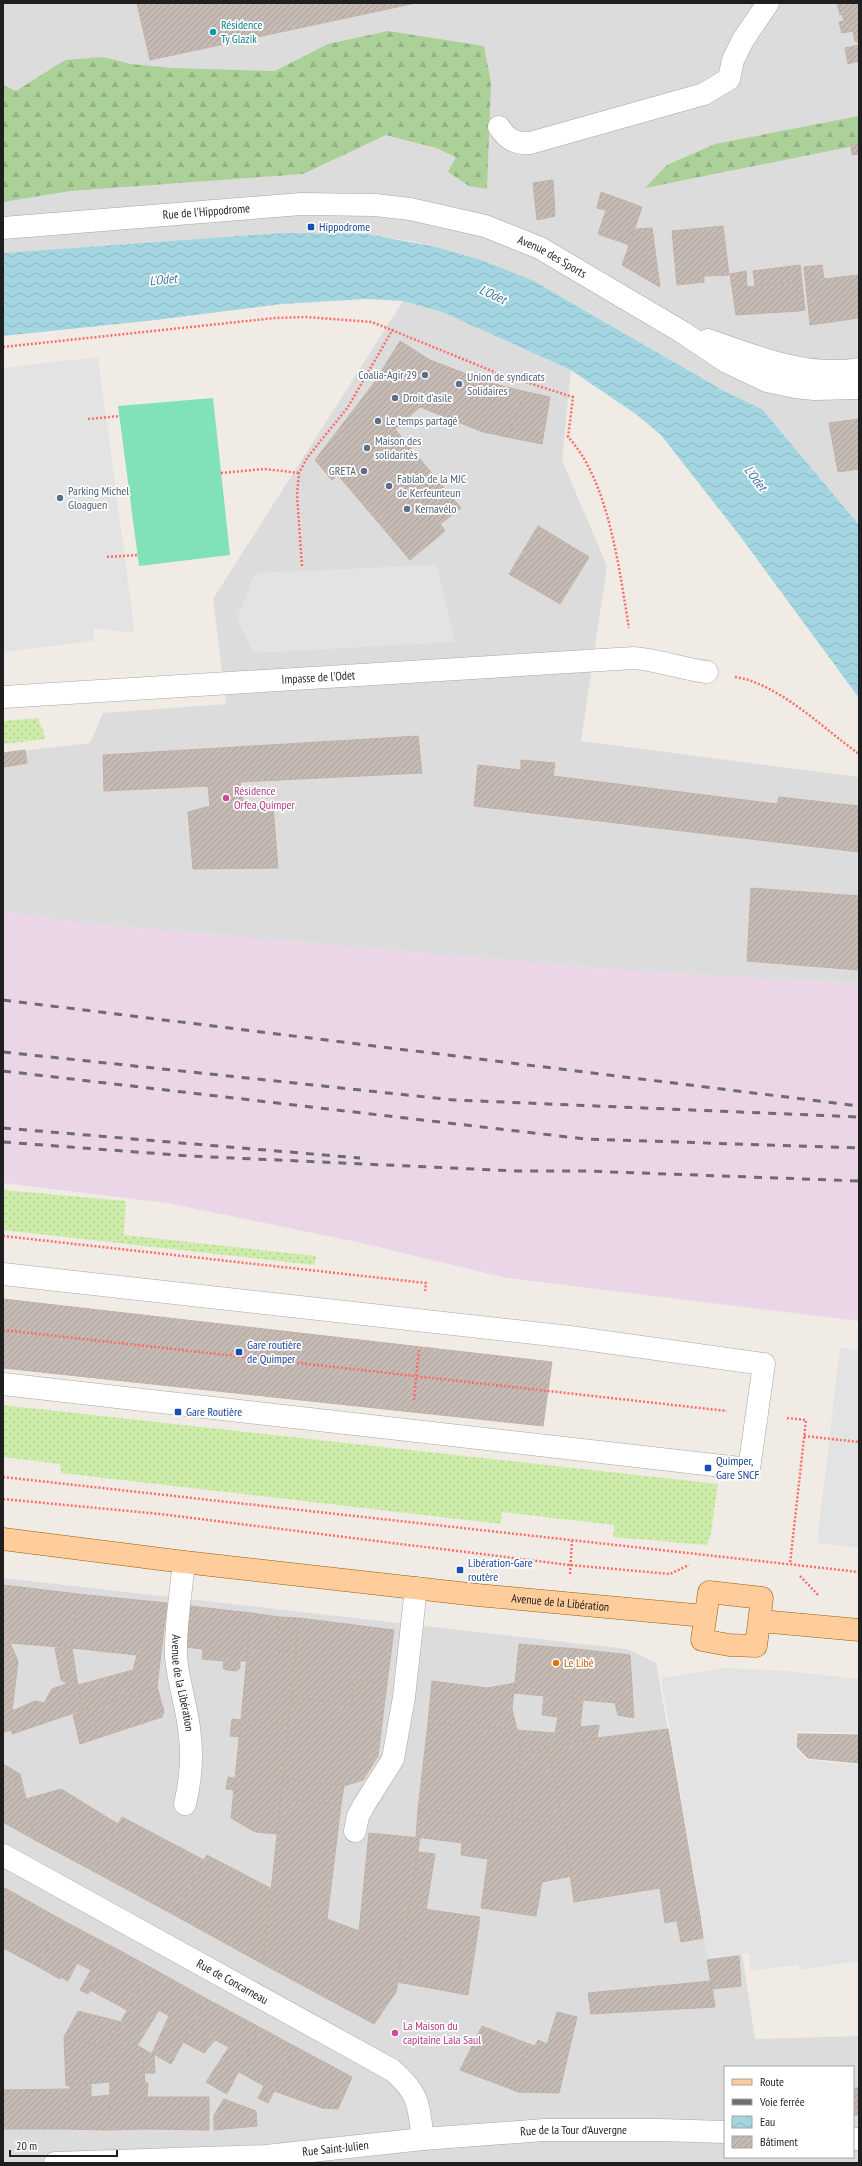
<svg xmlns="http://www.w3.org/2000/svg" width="862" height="2166" viewBox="0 0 862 2166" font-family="'PT Sans Narrow',sans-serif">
<defs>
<pattern id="grass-dots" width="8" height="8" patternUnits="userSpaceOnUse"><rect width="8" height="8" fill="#ceeca9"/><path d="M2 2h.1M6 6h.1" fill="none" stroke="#b0ca91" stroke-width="1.8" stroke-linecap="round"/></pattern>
<pattern id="forest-firs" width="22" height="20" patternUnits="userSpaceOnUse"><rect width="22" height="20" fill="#acd198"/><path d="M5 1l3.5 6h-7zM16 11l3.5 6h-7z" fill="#94b383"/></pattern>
<pattern id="water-waves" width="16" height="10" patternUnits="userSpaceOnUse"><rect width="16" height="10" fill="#a3d6e0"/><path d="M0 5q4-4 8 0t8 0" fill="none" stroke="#8cb7c0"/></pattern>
<pattern id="building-hatch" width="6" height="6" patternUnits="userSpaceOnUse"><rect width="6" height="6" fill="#c5bbb4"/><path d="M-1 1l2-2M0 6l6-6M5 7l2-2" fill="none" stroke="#a9a09a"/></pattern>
</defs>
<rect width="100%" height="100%" fill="#f0ece5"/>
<g fill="#dddcdc" fill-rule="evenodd">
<polygon points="3,3 859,3 859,525 762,409 724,391 561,296 416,242 367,234 281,233 3,253"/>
<polygon points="403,301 442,312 571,370 562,460 607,566 581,741 859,777 859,984 607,969 81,923 3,911 3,753 90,743 103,713 226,704 213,599"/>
<path d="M3,1578L627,1649L656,1663L708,1958L742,1954L755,2039L859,2036V2163H3ZM725,2067H853V2157H725Z"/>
</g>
<polygon fill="#ead6e7" points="3,911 81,923 607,969 859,984 859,1321 507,1278 357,1242 167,1203 3,1183"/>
<g fill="url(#grass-dots)">
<polygon points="38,718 46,739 3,744 3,721"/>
<polygon points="3,1190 126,1201 124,1235 317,1256 314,1265 3,1230"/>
<polygon points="3,1405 718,1484 711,1533 707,1545 613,1537 614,1525 502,1512 501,1524 61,1473 60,1464 3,1457"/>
</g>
<g fill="url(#forest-firs)">
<polygon points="388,31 484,46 491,83 487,189 469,186 448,172 456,157 436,148 386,135 303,174 70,191 3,202 3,85 16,91 65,60 103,57 131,64 171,68 275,71 328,44"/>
<polygon points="859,116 859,145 645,188 667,165 715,144"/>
</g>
<polygon fill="#80e2b6" points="213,398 230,555 139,566 118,406"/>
<g fill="#e3e3e3">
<polygon points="98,357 135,633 94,628 94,641 3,652 3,368"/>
<polygon points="437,565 455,642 253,653 237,618 255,573"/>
<polygon points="840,1348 859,1350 859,1548 817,1543"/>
<polygon points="726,1668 787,1671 859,1679 859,1733 797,1731 795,1748 808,1760 859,1765 859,1961 799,1970 798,1965 751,1971 749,1953 708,1957 661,1678"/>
</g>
<polygon fill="url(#water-waves)" points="281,233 367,234 436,247 481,260 534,281 724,391 762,409 859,525 859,698 740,536 661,435 637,415 571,370 442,312 403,301 366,299 282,304 156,320 3,336 3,253"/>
<g fill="url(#building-hatch)" stroke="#c3b1a6">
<polygon points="137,3 416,3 150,60"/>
<polygon points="837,3 859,3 859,43 855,41 853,31 842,33 839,22 844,21 842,14 840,15"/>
<polygon points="859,45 859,61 848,64 845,48"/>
<polygon points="859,144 859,154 852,155 851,145"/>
<polygon points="553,180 555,216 537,220 533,183"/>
<polygon points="601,192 642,207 629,245 598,234 606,210 597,208"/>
<polygon points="723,226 729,275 704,276 704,282 677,285 672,231"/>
<polygon points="652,228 660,287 622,265 635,229"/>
<polygon points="800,265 805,310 799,311 796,282 755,286 753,271"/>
<polygon points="822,265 824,279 858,275 859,318 810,325 804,267"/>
<polygon points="746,271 747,287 796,282 799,311 736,315 730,274"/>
<polygon points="400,341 430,360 490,383 527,392 507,437 483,432 420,407 395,429 461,508 440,524 445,531 410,560 338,475 332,480 315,460 374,383"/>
<polygon points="527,392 550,397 542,444 507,437"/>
<polygon points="859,419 859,469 838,472 829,423"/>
<polygon points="538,526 589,557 560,604 509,574"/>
<polygon points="418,736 422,773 240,782 244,807 273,806 278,868 193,869 188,812 210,806 208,786 104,791 103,755"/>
<polygon points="25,750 27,763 4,767 3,753"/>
<polygon points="521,760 555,763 553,776 777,804 779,797 859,806 859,852 474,806 478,765 521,770"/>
<polygon points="751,888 859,896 859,970 747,961"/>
<polygon points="3,1299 552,1362 543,1426 3,1368"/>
<polygon points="3,1585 78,1594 72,1648 10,1643 18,1661 12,1711 35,1701 44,1703 52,1689 77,1680 83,1710 12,1734 12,1730 3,1732"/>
<polygon points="78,1594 167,1603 157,1687 83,1710 78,1685 133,1670 137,1655 72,1648"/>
<polygon points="190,1606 251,1613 247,1661 240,1661 240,1668 237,1671 226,1670 223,1668 224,1661 202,1659 203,1649 184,1647"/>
<polygon points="251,1613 279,1617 275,1650 295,1653 288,1725 241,1720"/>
<polygon points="279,1617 299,1618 295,1653 275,1650"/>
<polygon points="299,1618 394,1630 387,1683 353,1680 352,1705 291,1697"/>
<polygon points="519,1644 577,1649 568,1745 521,1753 517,1730 555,1733 558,1717 542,1715 544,1696 514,1693"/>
<polygon points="55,1648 72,1648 77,1680 67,1683 61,1680"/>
<polygon points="577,1649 630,1655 634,1718 618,1715 615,1703 583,1700 580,1727 599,1725 597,1738 568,1745"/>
<polygon points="353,1680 387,1683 378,1756 363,1780 344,1786 283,1778 291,1697 352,1705"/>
<polygon points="432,1681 487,1688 515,1683 512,1708 517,1730 428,1723"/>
<polygon points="157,1687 164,1712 162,1717 98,1738 91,1708"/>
<polygon points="91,1708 98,1738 80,1744 73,1715"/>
<polygon points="232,1719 241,1720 240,1737 230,1736"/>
<polygon points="241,1720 288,1725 277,1834 255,1832 231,1818"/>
<polygon points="428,1723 517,1730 521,1753 511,1819 418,1809"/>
<polygon points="668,1729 700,1916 665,1923 660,1888 574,1902 563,1824 548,1748 597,1738"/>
<polygon points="798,1734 810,1734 808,1758 797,1747"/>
<polygon points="810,1734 859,1735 859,1763 808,1758"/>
<polygon points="548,1748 563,1824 511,1819 521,1753"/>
<polygon points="3,1764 20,1774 3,1804"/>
<polygon points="20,1774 26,1799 35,1840 3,1822 3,1804"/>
<polygon points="228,1777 235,1778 234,1790 226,1789"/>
<polygon points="283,1778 344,1786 341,1805 281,1798"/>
<polygon points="61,1789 118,1824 93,1871 35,1840 26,1799"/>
<polygon points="281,1798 341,1805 327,1919 359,1931 369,1833 420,1838 396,1992 374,2024 263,1964"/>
<polygon points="418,1809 563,1824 572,1876 542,1882 536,1916 481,1908 488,1859 461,1855 462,1843 416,1837"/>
<polygon points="122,1817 204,1860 174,1915 93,1871"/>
<polygon points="418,1852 435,1854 426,1910 409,1907"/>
<polygon points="207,1855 270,1888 263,1964 174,1915"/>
<polygon points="3,1887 12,1892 3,1909"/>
<polygon points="12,1892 62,1920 37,1966 3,1948 3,1909"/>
<polygon points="409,1907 480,1917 468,1995 397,1982"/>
<polygon points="700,1916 703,1938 681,1942 677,1921"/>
<polygon points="62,1920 113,1947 88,1994 80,1990 91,1970 77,1963 68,1981 61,1977 60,1979 37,1966"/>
<polygon points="113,1947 150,1967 127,2010 90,1990"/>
<polygon points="739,1956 741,1986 712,1989 707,1960"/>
<polygon points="150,1967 207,1999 171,2064 152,2053 169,2016 159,2010 137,2046 115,2033"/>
<polygon points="711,1981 715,2007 591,2014 588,1993"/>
<polygon points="207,1999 261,2028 227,2094 206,2082 229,2047 215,2040 204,2053 183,2042"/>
<polygon points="78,2011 121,2022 106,2048 64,2037"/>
<polygon points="557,2012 577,2017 559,2093 518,2092 511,2089 529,2044 535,2046 538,2040 547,2044"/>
<polygon points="482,2026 529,2044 511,2089 460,2070"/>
<polygon points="261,2028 296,2047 268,2103 258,2098 264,2086 239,2072"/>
<polygon points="115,2033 142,2048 145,2083 148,2083 145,2129 109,2130 110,2082 106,2048"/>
<polygon points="64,2037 106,2048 110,2082 66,2086"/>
<polygon points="296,2047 352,2077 338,2109 322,2108 274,2091"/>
<polygon points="142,2048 154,2055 155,2073 144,2073"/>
<polygon points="91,2083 91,2097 110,2095 109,2130 64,2129 68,2102 68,2089 70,2090 70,2085"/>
<rect x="853" y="2088" width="6" height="27"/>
<polygon points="68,2089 68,2102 64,2129 3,2129 3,2090"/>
<polygon points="147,2097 209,2097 209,2130 145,2129"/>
<polygon points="224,2099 256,2111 257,2126 214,2130 214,2115"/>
</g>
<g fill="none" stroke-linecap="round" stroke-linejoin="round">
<g stroke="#a6a6a6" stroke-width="23">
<g id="minor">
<path d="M499,127C507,139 515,144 530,143L704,94L729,79L733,60L743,40L768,3"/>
<path id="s1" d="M3,228L301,204L375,205L410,209L485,226L540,248L682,332L727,362L767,381L795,387L814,389L859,388"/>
<path d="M708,340C756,357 808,378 859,369"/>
<path id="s2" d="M3,697L634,658C659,660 682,669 707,672"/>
<polyline points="3,1274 570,1337 764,1364 749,1469 3,1384"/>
<path id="s3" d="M184,1562C181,1593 175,1625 176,1657C178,1681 186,1704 189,1728C193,1754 191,1779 185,1804"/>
<polyline points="355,1831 358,1816 364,1805 393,1759 404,1697 416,1588"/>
<path id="s4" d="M3,1855L392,2070C420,2094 418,2104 423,2139"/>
<polyline points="853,2139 859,2139"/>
<path id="s5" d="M55,2163L266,2156L423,2139L544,2130H660L725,2132"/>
</g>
</g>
<g stroke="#9a5d00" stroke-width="23">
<g id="major">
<path id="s6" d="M3,1539L184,1562L477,1595L705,1616"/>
<polygon points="709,1592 762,1598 756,1646 729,1645 702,1640"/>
<polyline points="761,1621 859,1630"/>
</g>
</g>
<g stroke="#ff6d67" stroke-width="2.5" stroke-dasharray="2 2" stroke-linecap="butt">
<path d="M3,347L275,318L306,317L372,322L497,373L573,397L568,437C609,481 619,569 629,628"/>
<polyline points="88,419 120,416"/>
<polyline points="221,473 265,469 299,473"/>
<polyline points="107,557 138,555"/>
<polyline points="302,566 297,495 299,473 307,458 348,407 393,329"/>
<path d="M735,677C778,683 824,729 859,754"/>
<polyline points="3,1236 426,1283 425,1291"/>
<polyline points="3,1330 727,1411"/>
<polyline points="414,1400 419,1349"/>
<polyline points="787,1418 806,1420 790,1564"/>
<polyline points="804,1436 859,1442"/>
<polyline points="3,1477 859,1572"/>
<polyline points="3,1499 160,1514 570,1565 670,1574 689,1565"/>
<polyline points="570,1574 572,1541"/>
<polyline points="800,1576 819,1596"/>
</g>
<use href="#minor" stroke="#fff" stroke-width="22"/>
<use href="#major" stroke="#ffcd9b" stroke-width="22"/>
<g stroke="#6d6d6d" stroke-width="3" stroke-dasharray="8 8" stroke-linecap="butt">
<polyline points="3,1000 859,1106"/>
<polyline points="3,1052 454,1100 859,1117"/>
<polyline points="3,1071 585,1139 859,1148"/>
<polyline points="3,1128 360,1158"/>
<polyline points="3,1142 190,1156 517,1171 586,1171 859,1181"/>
</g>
</g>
<circle fill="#0f9aa8" stroke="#fff" stroke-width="1.5" cx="213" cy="32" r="4"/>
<g fill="#1a4fb4" stroke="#fff" stroke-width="1.5">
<rect x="307" y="223" width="8" height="8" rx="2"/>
<rect x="235" y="1348" width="8" height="8" rx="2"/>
<rect x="174" y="1408" width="8" height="8" rx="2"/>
<rect x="704" y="1464" width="8" height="8" rx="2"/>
<rect x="456" y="1566" width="8" height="8" rx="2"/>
</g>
<g fill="#5c6f8a" stroke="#fff" stroke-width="1.5">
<circle cx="425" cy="375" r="4"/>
<circle cx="459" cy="384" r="4"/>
<circle cx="395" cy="398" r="4"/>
<circle cx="378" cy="421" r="4"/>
<circle cx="367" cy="448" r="4"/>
<circle cx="364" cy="471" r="4"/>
<circle cx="389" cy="486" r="4"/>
<circle cx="60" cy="498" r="4"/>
<circle cx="407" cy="509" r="4"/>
</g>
<g fill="#d1479c" stroke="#fff" stroke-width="1.5">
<circle cx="226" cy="798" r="4"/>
<circle cx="395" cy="2033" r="4"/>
</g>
<circle fill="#e8710a" stroke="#fff" stroke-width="1.5" cx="556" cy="1663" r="4"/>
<g text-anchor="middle" stroke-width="3.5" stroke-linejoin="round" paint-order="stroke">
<g font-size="12" fill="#0d838f" stroke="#fff" text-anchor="start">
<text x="221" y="29">Résidence<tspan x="221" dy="14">Ty Glazik</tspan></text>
</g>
<g font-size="12" fill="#1f1f1f" stroke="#fff">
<text dy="4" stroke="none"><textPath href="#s1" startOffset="204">Rue de l'Hippodrome</textPath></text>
<text dy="4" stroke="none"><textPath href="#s1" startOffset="559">Avenue des Sports</textPath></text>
<text dy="4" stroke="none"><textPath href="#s2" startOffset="316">Impasse de l'Odet</textPath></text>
<text dy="4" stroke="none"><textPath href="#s6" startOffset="561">Avenue de la Libération</textPath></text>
<text dy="4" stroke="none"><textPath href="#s3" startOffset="122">Avenue de la Libération</textPath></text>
<text dy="4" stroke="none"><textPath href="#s4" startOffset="262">Rue de Concarneau</textPath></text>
<text dy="4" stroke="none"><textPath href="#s5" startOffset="520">Rue de la Tour d'Auvergne</textPath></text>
<text dy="4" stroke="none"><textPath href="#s5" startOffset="281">Rue Saint-Julien</textPath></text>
</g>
<g font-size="12" fill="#164399" stroke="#fff" text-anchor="start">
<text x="319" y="231">Hippodrome</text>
<text x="247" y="1349">Gare routière<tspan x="247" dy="14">de Quimper</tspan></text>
<text x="186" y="1416">Gare Routière</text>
<text x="716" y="1465">Quimper,<tspan x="716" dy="14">Gare SNCF</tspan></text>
<text x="468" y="1567">Libération-Gare<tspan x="468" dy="14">routère</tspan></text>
</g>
<g font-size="12" fill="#4e5e75" stroke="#fff" text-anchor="start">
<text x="417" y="379" text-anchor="end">Coalia-Agir 29</text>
<text x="467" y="381">Union de syndicats<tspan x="467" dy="14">Solidaires</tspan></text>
<text x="403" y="402">Droit d'asile</text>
<text x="386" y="425">Le temps partagé</text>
<text x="375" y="445">Maison des<tspan x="375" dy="14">solidarités</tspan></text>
<text x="356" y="475" text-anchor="end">GRETA</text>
<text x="397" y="483">Fablab de la MJC<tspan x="397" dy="14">de Kerfeunteun</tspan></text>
<text x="68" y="495">Parking Michel<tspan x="68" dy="14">Gloaguen</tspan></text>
<text x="415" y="513">Kernavélo</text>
</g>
<g font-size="12" fill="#b23c85" stroke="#fff" text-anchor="start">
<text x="234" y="795">Résidence<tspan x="234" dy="14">Orfea Quimper</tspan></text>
<text x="403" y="2030">La Maison du<tspan x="403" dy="14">capitaine Lala Saul</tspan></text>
</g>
<g font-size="12" fill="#c56008" stroke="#fff" text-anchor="start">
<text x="564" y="1667">Le Libé</text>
</g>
<g font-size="13" font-style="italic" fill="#4278a3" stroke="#fff">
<text transform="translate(163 279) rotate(-6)" y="5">L'Odet</text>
<text transform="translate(493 294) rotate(25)" y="5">L'Odet</text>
<text transform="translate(756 478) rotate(53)" y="5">L'Odet</text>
</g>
</g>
<rect width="862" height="2166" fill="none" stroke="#1f1f1f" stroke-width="8"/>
<rect x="724" y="2066" width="130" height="92" fill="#ffffff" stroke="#a5a5a5"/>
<rect x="732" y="2079" width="20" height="6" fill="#ffcd9b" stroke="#a5a5a5"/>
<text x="760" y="2086" font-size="12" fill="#1f1f1f">Route</text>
<rect x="732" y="2099" width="20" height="6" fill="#6d6d6d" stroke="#a5a5a5"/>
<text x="760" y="2106" font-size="12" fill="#1f1f1f">Voie ferrée</text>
<rect x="732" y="2116" width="20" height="12" fill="url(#water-waves)" stroke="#a5a5a5"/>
<text x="760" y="2126" font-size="12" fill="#1f1f1f">Eau</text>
<rect x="732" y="2136" width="20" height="12" fill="url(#building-hatch)" stroke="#a5a5a5"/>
<text x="760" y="2146" font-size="12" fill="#1f1f1f">Bâtiment</text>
<path d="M10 2150v6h107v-6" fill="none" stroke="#1f1f1f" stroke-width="2"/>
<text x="16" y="2150" font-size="12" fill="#1f1f1f" stroke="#ffffff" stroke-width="3" paint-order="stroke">20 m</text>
</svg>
